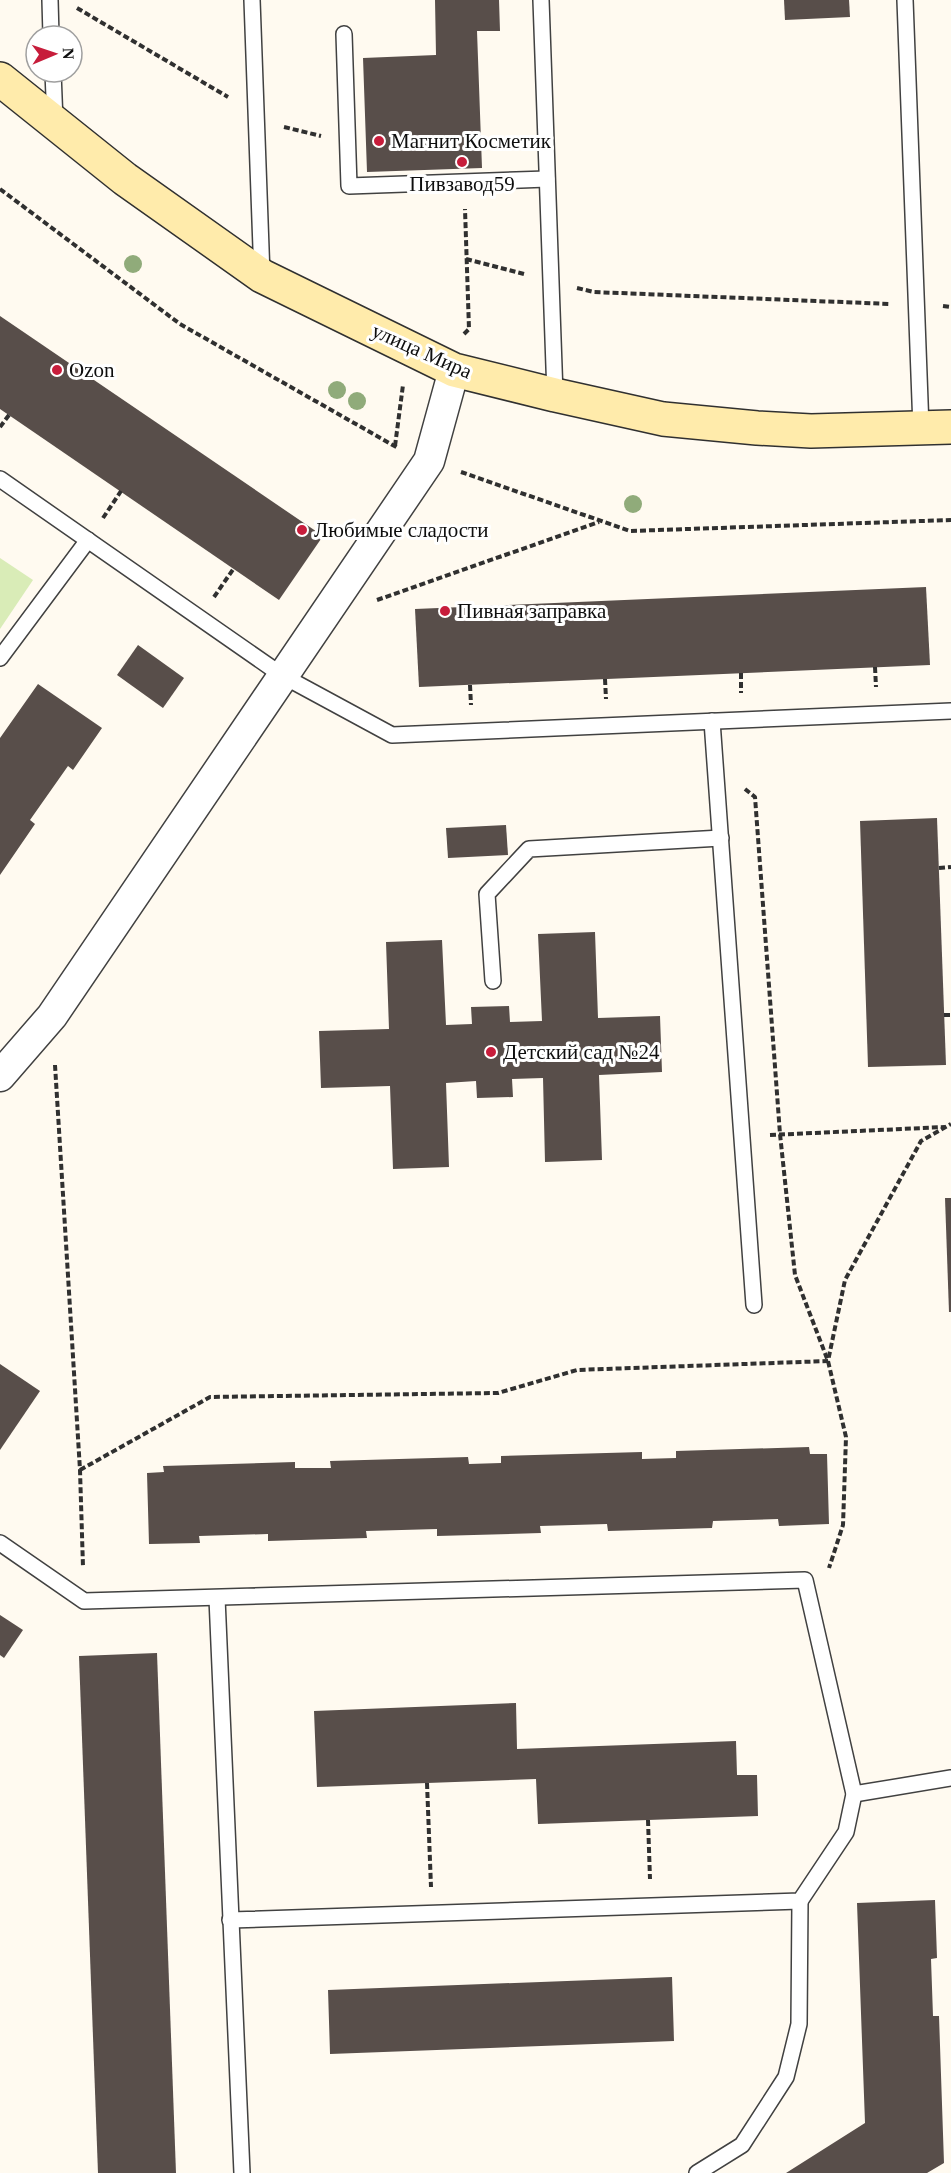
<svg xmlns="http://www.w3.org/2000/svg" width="951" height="2173" viewBox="0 0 951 2173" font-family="Georgia,serif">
<rect width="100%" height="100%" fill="#fffaf0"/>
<polygon fill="#d9ecb7" points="0,558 33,580 0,629"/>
<g fill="#584e4a">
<polygon points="435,0 499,0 500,31 477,31 482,168 367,172 363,58 436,55"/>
<polygon points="784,0 849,0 850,17 785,20"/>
<polygon points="0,316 323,536 279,600 0,409"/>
<polygon points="926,587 930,665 419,687 415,609"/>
<polygon points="138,645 184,678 163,708 117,675"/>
<polygon points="38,684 102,728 73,770 68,766 30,820 35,824 0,875 0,738"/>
<polygon points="937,818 946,1065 868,1067 860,821"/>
<polygon points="506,825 508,855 448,858 446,828"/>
<polygon points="595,932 598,1018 660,1016 662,1072 599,1075 602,1160 545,1162 543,1078 512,1079 513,1097 477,1098 476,1081 446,1083 449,1167 393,1169 390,1086 321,1088 319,1031 389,1029 386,942 442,940 446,1025 472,1024 471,1007 509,1006 510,1022 542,1021 538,934"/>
<polygon points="945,1198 951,1198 951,1312 949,1312"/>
<polygon points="0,1364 40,1391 0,1450"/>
<polygon points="809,1447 810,1454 827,1454 829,1524 779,1526 778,1519 713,1521 712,1528 608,1531 607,1524 540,1526 541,1533 437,1536 437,1529 366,1531 367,1538 268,1541 268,1534 199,1536 200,1543 149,1544 147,1473 164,1472 163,1466 295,1462 295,1468 331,1468 330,1461 468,1457 469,1464 501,1463 501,1456 642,1452 642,1459 676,1458 676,1451"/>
<polygon points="0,1615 23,1630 4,1658 0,1655"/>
<polygon points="157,1653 176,2173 98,2173 79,1656"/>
<polygon points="516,1703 517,1749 736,1741 737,1775 757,1775 758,1816 538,1824 536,1779 317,1787 314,1711"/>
<polygon points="935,1900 937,1958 931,1959 933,2016 939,2016 944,2163 927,2173 786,2173 865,2123 857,1903"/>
<polygon points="672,1977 674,2041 330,2054 328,1990"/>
</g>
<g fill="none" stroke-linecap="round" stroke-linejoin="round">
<g stroke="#414141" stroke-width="18">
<g id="lane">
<polyline points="50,0 51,36"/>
<polyline points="252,0 262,276"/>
<polyline points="541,0 555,395"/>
<polyline points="905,0 921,428"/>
<polyline points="344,34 349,186 547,179"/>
<polyline points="53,72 55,122"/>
<polyline points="0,479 283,676 392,735 951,711"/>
<polyline points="0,658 88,540"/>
<polyline points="712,721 754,1305"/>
<polyline points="493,981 487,894 529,849 721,838"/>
<polyline points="0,1543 84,1601 805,1580 854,1794 846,1832 800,1901 230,1920"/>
<polyline points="217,1598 242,2173"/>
<polyline points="854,1794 951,1778"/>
<polyline points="697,2173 742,2145 786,2077 799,2024 800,1901"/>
</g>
</g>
<g stroke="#414141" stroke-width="33">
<polyline id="street" points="0,1076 52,1016 429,461 454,370"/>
</g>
<g stroke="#303030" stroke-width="36">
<polyline id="secondary" points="0,79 125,179 262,276 454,370 555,395 663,419 757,428 811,431 951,427"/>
</g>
<g stroke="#303030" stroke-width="4" stroke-dasharray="6 3" stroke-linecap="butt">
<polyline points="77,8 228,97"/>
<polyline points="284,127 321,136"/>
<polyline points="0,189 180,324 398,448"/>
<polyline points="466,259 524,274"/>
<polyline points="577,288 594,292 890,304"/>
<polyline points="943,306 951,307"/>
<polyline points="464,334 469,329 465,209"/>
<polyline points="0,427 9,415"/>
<polyline points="395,446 403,385"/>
<polyline points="461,472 630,531 951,520"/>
<polyline points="103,518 121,491"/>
<polyline points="214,597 234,568"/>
<polyline points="377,600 599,522"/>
<polyline points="875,667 876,687"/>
<polyline points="741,673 741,693"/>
<polyline points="605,679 606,699"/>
<polyline points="470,685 471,705"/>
<polyline points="745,789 755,797 780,1134 795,1275 828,1361 846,1437 843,1525 829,1568"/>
<polyline points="939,868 951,867"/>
<polyline points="944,1015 951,1015"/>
<polyline points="55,1065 80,1470 83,1567"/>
<polyline points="770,1135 945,1127"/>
<polyline points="80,1470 210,1397 498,1393 577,1370 828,1361 845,1280 921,1141 951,1124"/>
<polyline points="427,1783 431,1887"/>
<polyline points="648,1820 650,1879"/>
</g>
<use href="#lane" stroke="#fff" stroke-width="15"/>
<use href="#street" stroke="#fff" stroke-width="30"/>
<use href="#secondary" stroke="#ffebab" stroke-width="33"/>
</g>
<g fill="#90ab7a">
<circle cx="133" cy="264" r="9"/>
<circle cx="337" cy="390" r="9"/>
<circle cx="357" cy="401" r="9"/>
<circle cx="633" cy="504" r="9"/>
</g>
<g fill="#c71d3b" stroke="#fff" stroke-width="2">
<circle cx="379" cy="141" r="6"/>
<circle cx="462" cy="162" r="6"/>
<circle cx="57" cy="370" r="6"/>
<circle cx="302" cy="530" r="6"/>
<circle cx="445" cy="611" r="6"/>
<circle cx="491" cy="1052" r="6"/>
</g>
<g text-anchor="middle" stroke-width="6" stroke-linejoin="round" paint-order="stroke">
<g font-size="21" fill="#0e0e0e" stroke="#fff" text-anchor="start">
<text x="391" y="148">Магнит Косметик</text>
<text x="462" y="191" text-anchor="middle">Пивзавод59</text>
<text x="69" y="377">Ozon</text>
<text x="314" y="537">Любимые сладости</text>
<text x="457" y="618">Пивная заправка</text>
<text x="503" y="1059">Детский сад №24</text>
</g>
<g font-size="21" fill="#0e0e0e" stroke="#fff">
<text transform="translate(422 351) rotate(24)" y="7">улица Мира</text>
</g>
</g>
<g transform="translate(54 54) rotate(88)"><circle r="28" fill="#ffffff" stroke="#9f9f9f" stroke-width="1.5"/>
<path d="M0-4.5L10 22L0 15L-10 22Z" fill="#c71d3b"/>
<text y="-9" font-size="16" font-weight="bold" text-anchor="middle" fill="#0e0e0e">N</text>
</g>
</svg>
